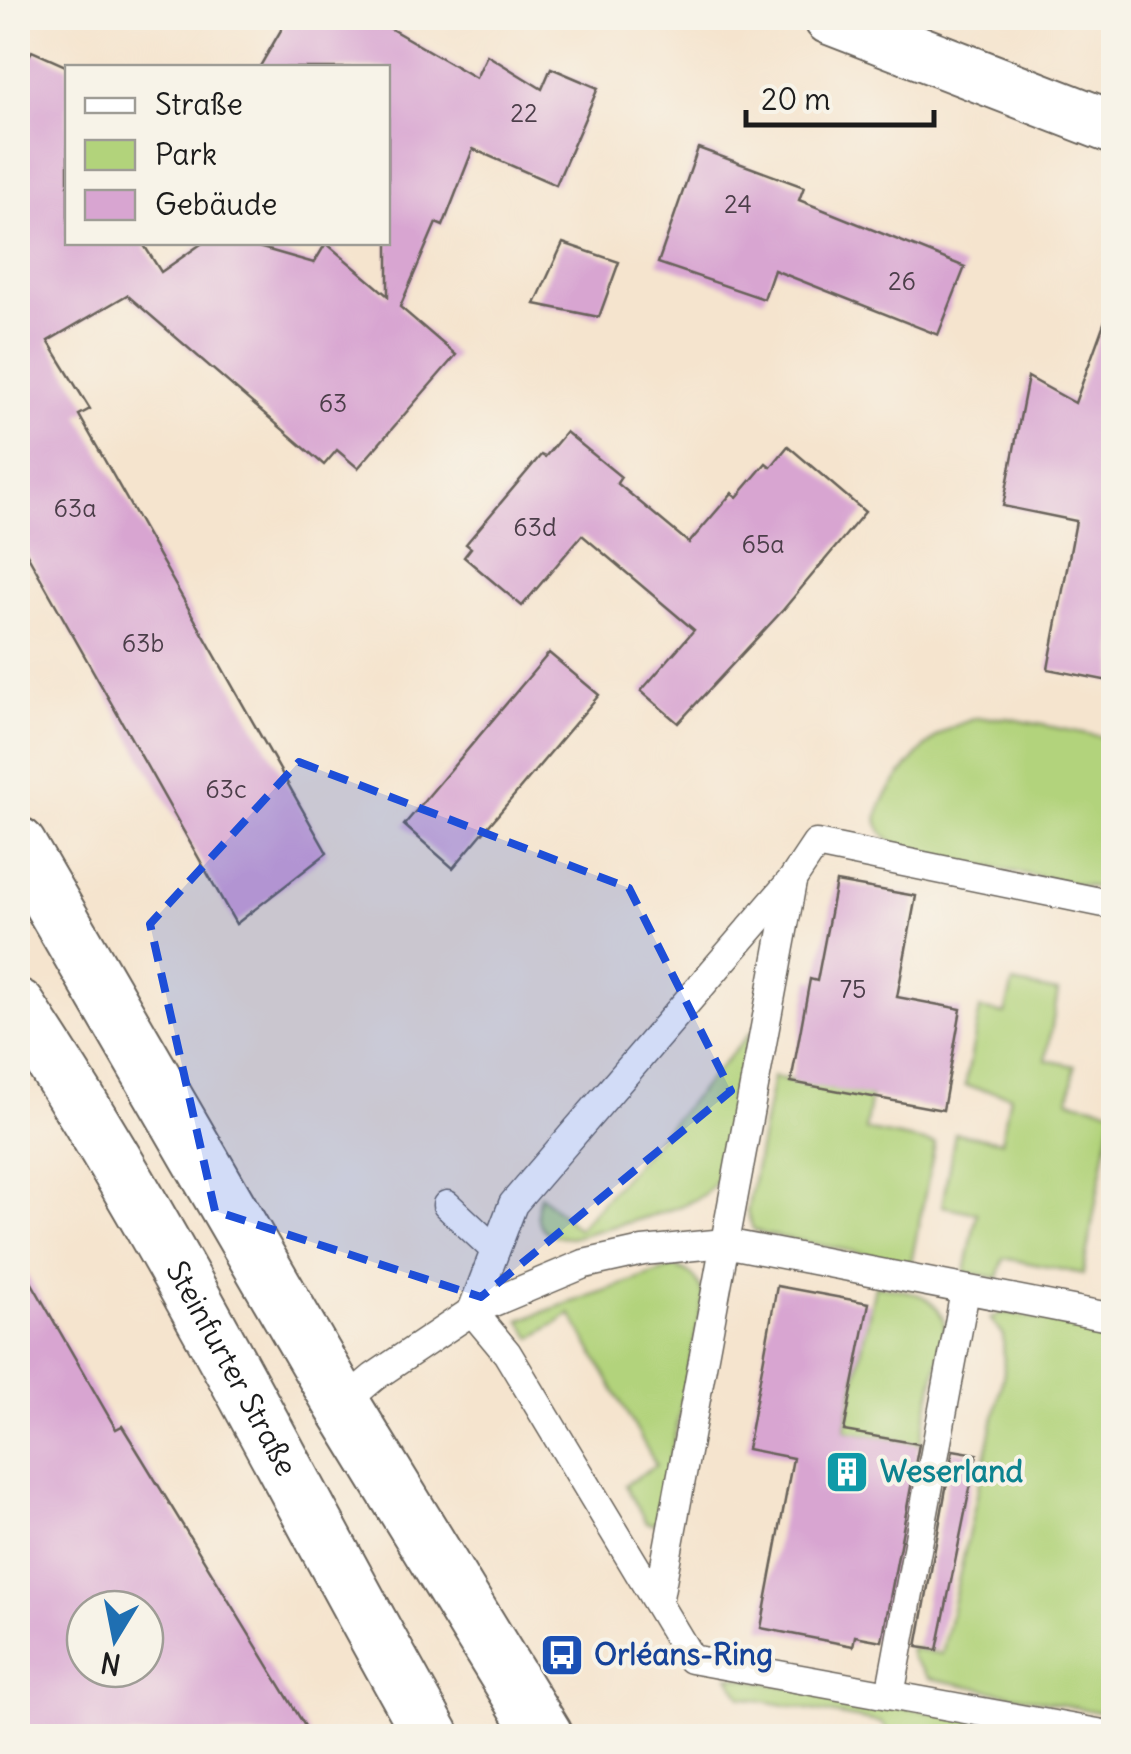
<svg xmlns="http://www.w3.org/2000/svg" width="1131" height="1754" viewBox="0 0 1131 1754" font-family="Delius,sans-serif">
<rect width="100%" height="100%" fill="#f7f3e8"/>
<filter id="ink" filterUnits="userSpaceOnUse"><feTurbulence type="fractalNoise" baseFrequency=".01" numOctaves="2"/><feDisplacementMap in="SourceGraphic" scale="20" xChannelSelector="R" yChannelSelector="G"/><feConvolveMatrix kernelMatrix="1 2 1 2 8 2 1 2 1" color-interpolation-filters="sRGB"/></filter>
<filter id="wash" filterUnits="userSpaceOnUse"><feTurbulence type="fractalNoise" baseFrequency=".0048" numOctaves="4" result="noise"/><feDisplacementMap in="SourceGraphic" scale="40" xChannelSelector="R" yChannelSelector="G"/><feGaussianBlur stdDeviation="2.25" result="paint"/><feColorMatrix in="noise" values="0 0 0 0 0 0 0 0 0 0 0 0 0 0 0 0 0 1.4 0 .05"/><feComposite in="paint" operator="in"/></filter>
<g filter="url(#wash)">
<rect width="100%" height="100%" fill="#f5e4ce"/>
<g fill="#b2d37b" stroke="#67784c" stroke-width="2.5">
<path d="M977,718H1007L1113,739V891L906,851C895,844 882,837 878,823C873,802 919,752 934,739C946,728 963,723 977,718Z"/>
<polygon points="1013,983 1058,992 1046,1060 1075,1066 1069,1100 1113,1109 1083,1274 1004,1258 998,1278 965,1272 977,1213 942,1206 955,1133 1001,1141 1010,1095 965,1086 980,1009 1005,1014"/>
<path d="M751,1032C743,1074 739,1169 704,1194C679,1212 603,1228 571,1238C541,1237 532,1223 540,1195L578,1229Z"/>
<polygon points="773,1077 871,1096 865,1130 935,1144 911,1263 764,1234 753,1229 747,1212"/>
<path d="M673,1267C692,1272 697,1278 704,1296L657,1522L652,1524L646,1522L625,1485L656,1465L571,1314L532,1338L520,1320Z"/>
<path d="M875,1285C905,1291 939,1291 945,1328L920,1445L845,1431Z"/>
<polygon points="1004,1312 1113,1333 1113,1715 929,1678 912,1658 910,1648 942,1654 1004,1372 1003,1334 990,1319"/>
<polygon points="729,1676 1064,1736 948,1736 943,1730 933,1736 892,1736 882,1723 741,1697"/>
</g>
<g id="blocks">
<g fill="#d8a5d1" fill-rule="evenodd">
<polygon points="288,18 372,18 476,78 487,55 542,89 551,68 598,88 556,185 473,149 443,226 436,223 400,307 456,355 358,468 337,450 324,465 127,295 48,341 90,409 79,415 327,853 236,924 18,538 18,74 32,51 68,67 68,242 142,242 161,272 204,242 241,242 314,263 326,243 388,296 388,68 259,68"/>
<polygon points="698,148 804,187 799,200 965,267 938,335 774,270 764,299 658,263"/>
<polygon points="563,243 619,262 599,317 535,304"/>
<polygon points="1107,315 1114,316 1114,682 1048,669 1076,521 1003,506 1028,377 1075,403"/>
<polygon points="566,432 621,477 617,483 689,543 732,493 737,497 766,463 771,467 788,446 865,512 783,610 678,723 641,691 694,630 582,535 522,606 464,557 471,548 466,544 541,455 545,457"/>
<polygon points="549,653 599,695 453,868 404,825"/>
<polygon points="836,882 916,896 897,997 961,1009 943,1110 791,1082 810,979 817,981"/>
<path d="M18,1259L116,1429L122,1426L143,1460L311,1736H18ZM85,1609H145V1669H85Z"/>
<polygon points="777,1286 869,1303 844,1431 919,1444 882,1641 855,1636 853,1646 761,1628 793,1458 747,1449"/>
<polygon points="953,1450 977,1454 937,1650 917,1647"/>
</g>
</g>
</g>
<g filter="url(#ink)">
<use href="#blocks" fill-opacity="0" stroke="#68625a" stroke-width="2.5"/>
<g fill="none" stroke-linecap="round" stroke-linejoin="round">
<g stroke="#68625a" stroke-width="31">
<g id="service">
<polyline points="1114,905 816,844 792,880 513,1204 472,1311 507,1353 691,1659 1114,1736"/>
<polyline points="447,1205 495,1250"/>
<polyline points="342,1404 374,1377 472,1311 584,1264 643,1251 725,1243 1114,1318"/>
<polyline points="658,1603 792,882"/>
<polyline points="890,1695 965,1291"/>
</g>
</g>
<g stroke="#68625a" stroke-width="56">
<polyline id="minor" points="830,18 1114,128"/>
</g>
<g stroke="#68625a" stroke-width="59">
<g id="secondary">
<polyline points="18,845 342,1404 545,1736"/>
<path id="s1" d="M18,1007C173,1240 294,1493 432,1736"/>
</g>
</g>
<use href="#service" stroke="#fff" stroke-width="28"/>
<use href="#minor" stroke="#fff" stroke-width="52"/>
<use href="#secondary" stroke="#fff" stroke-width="55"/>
</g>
</g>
<path fill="#1d4ed8" fill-opacity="0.2" stroke="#1d4ed8" stroke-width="8" stroke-dasharray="20 12" stroke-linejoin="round" d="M299,762L629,888L731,1091L481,1297L215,1211L150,924Z"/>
<defs>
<g id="building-square" transform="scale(2.25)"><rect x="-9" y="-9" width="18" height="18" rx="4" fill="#0f9aa8" stroke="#f7f3e8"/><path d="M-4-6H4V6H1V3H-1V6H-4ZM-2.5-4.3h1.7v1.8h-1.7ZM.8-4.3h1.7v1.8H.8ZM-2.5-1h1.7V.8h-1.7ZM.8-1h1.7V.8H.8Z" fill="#fff"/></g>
<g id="bus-square" transform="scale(2.25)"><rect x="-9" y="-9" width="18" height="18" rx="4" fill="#1a4fb4" stroke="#f7f3e8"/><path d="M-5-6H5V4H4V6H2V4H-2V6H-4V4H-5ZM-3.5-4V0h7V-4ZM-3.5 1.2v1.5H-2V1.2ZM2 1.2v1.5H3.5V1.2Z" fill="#fff"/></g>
</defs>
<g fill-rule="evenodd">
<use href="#building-square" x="847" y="1472"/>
<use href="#bus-square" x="562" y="1655"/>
</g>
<g text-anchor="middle" stroke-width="8" stroke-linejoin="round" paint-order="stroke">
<g font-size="25" fill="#4b3e49">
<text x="524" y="122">22</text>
<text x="738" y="213">24</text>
<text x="902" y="290">26</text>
<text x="333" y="412">63</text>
<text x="75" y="517">63a</text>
<text x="535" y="536">63d</text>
<text x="763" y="553">65a</text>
<text x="143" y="652">63b</text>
<text x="226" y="798">63c</text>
<text x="853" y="998">75</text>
</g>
<g font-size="30" fill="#1c1c1c" stroke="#f7f3e8">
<text dy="10" stroke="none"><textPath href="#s1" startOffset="420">Steinfurter Straße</textPath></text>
</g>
<g font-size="30" font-weight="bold" fill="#0d838f" stroke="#f7f3e8" text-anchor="start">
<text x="880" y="1482">Weserland</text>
</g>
<g font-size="30" font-weight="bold" fill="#164399" stroke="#f7f3e8" text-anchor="start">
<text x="594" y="1665">Orléans-Ring</text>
</g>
</g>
<rect width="1131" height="1754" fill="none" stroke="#f7f3e8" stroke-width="60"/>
<rect x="65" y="65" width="325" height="180" fill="#f7f3e8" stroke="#9f9d96" stroke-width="2.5"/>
<rect x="85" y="98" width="50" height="15" fill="#ffffff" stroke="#9f9d96" stroke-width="2.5"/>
<text x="155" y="115" font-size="30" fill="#1c1c1c">Straße</text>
<rect x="85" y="140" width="50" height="30" fill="#b2d37b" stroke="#9f9d96" stroke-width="2.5"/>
<text x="155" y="165" font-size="30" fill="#1c1c1c">Park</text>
<rect x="85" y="190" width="50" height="30" fill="#d8a5d1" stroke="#9f9d96" stroke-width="2.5"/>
<text x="155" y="215" font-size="30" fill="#1c1c1c">Gebäude</text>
<g transform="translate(115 1639) rotate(190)"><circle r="48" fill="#f7f3e8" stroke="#9f9d96" stroke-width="2.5"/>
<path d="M0-8L18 38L0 25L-18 38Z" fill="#1f6fb2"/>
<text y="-15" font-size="28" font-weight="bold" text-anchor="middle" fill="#1c1c1c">N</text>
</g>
<path d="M746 110v15h188v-15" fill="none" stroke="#1c1c1c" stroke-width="5"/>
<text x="761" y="110" font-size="30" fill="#1c1c1c" stroke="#f7f3e8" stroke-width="8" paint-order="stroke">20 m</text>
</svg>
